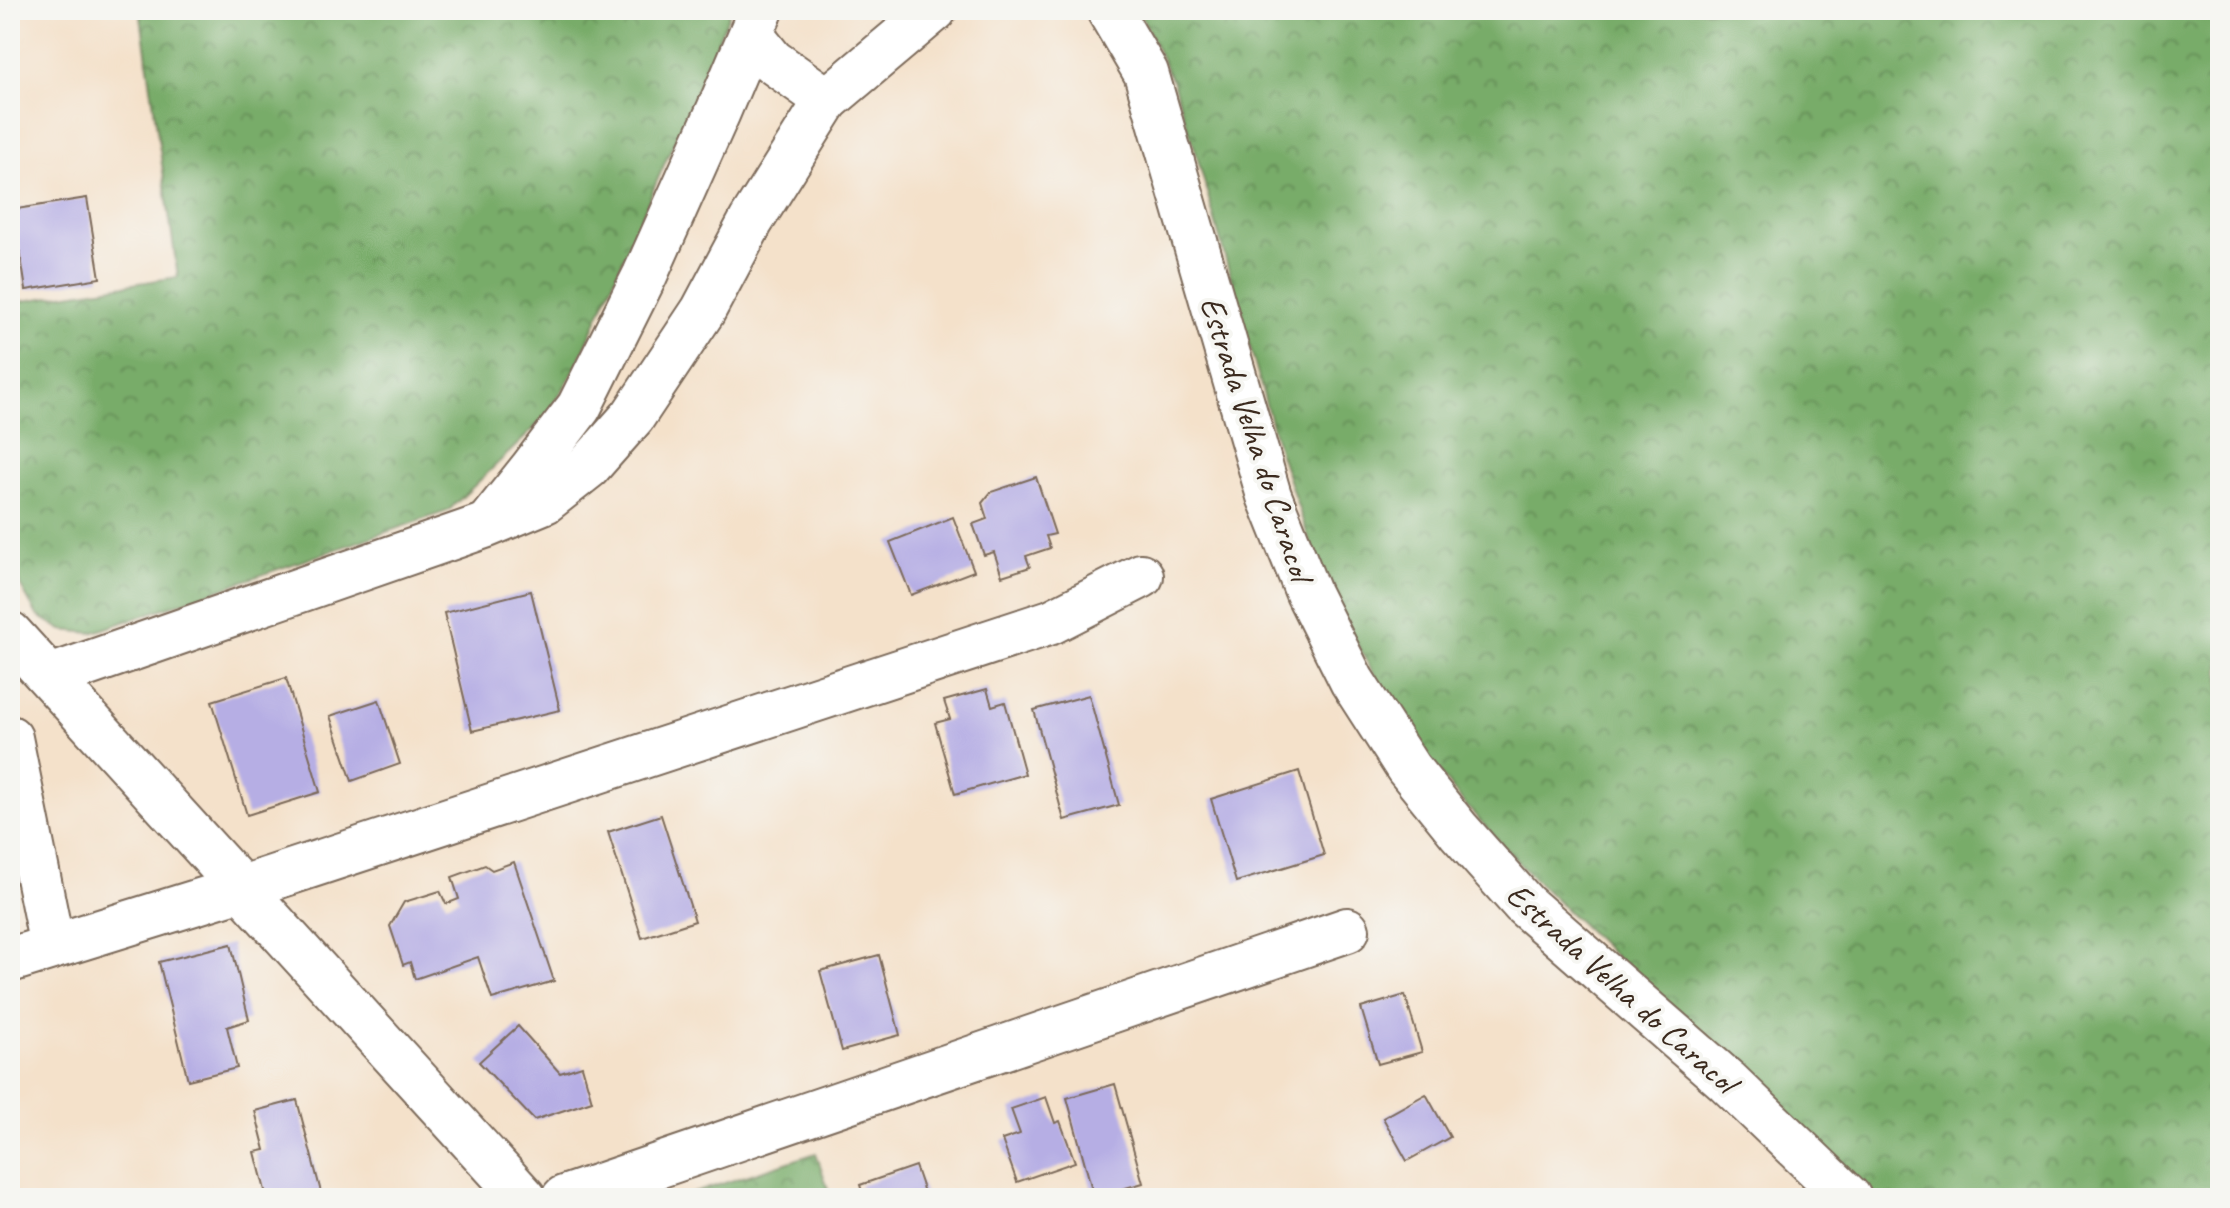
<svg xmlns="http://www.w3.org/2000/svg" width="2230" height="1208" viewBox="0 0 2230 1208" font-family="Caveat,sans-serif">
<defs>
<pattern id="forest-crowns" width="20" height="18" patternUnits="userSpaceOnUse" patternTransform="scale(2)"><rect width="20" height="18" fill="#78ac69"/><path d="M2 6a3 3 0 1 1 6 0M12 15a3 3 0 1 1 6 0" fill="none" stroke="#648c56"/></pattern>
</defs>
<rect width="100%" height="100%" fill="#f6f6f2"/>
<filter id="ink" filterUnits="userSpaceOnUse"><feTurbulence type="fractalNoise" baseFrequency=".0125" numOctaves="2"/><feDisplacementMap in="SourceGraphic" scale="16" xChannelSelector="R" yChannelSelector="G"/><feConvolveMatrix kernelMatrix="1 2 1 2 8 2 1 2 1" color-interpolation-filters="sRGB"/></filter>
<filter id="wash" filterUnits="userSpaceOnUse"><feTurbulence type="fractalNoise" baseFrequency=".006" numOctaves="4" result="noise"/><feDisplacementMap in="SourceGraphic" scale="32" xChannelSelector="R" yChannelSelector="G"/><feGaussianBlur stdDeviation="1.8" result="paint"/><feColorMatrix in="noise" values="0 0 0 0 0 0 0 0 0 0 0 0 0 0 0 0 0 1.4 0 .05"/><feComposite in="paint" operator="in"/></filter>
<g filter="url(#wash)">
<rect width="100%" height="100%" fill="#f4e1ca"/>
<g fill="url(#forest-crowns)" stroke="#5a6b44" stroke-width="2">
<polygon points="140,10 731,10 577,366 547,416 448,511 92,633 62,630 37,615 20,585 10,534 10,303 178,277"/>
<polygon points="1136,10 2220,10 2220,1198 1869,1198 1815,1149 1528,873 1462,801 1406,730 1359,648 1312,548 1279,451 1195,149 1173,83 1145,23"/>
<polygon points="816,1153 831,1198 679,1198"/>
</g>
<g id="blocks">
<g fill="#b6aee4">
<polygon points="87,198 100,278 26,290 19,244 10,246 10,210"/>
<polygon points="1036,477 1055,534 1046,536 1050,548 1026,556 1030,567 1002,576 994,552 984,555 973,524 987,519 982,503 991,492"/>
<polygon points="953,517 974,571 911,595 890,542"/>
<polygon points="531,591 560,710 472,731 444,613"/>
<polygon points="286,678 320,792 247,815 212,701"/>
<polygon points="987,689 992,706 1005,702 1025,774 955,794 935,723 950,719 944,701"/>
<polygon points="1089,695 1119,805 1064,820 1034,710"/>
<polygon points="379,700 400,764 352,781 330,716"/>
<polygon points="1299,771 1324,855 1236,882 1211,799"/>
<polygon points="661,815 695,921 642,938 608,832"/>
<polygon points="514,862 554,981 492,999 478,957 415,979 410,962 403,965 390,926 404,902 440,891 446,904 459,899 452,877 485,865 492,870"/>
<polygon points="231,944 249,1020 227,1027 237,1068 188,1080 159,962"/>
<polygon points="879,955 900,1035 842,1051 820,971"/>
<polygon points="1405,995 1422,1052 1378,1064 1361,1008"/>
<polygon points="518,1026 560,1073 582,1066 592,1101 534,1120 479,1062"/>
<polygon points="1115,1084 1143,1183 1094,1197 1067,1098"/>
<polygon points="1426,1094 1450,1137 1407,1161 1383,1118"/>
<polygon points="1046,1097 1055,1123 1060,1121 1075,1162 1017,1182 1002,1140 1020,1134 1011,1109"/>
<polygon points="297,1100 322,1196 315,1198 267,1198 255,1152 265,1150 255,1111"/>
<polygon points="915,1166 926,1198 864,1198 860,1185"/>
</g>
</g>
</g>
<g filter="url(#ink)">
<use href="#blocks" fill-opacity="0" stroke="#7c6a5a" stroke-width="2"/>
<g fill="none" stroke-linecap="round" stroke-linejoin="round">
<g stroke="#7c6a5a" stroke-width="48">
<g id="minor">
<polyline points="1109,10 1146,73 1269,496 1308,593 1352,681 1408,768 1459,831 1524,904 1727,1081 1849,1198"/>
<polyline points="751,35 772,61 827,100"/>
<polyline points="491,520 531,470 579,407 645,275 718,112 761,10"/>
<polyline points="10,634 524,1198"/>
<polyline points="50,677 487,525 545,501 588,467 633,416 703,311 751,221 827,100 934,10"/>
<polyline points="10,738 52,946"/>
<polyline points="10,960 242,888 1051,622 1141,576"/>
<polyline points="564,1198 1347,930"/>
</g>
</g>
<use href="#minor" stroke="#fff" stroke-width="44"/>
</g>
</g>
<g text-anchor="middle" stroke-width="8" stroke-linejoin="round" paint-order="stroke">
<g font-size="34" fill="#3b2a1e" stroke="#f6f6f2">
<text transform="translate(1257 438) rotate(72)" y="12">Estrada Velha do Caracol</text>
<text transform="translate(1622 987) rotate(42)" y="12">Estrada Velha do Caracol</text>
</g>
</g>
<rect width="2230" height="1208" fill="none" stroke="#f6f6f2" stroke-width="40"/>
</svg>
